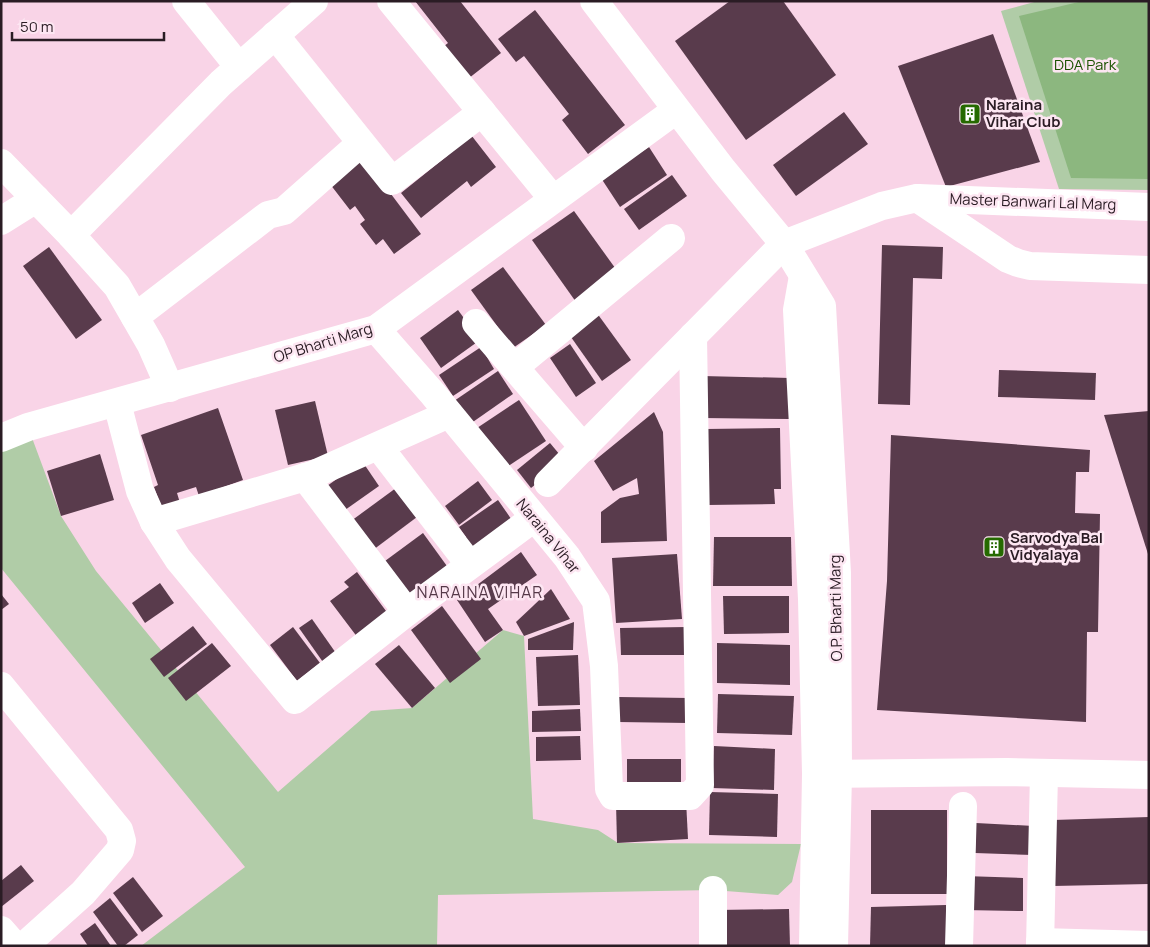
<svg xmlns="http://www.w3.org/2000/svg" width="1150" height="947" viewBox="0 0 1150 947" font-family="Manrope,sans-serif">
<rect width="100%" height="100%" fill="#f9d4e7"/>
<g fill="#b0cca7">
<polygon points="1038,1 1149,1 1149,190 1059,189 1001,11"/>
<polygon points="28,427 61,516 96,571 278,792 371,711 412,708 503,630 524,636 533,819 598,830 618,843 801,844 792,882 778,895 713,890 438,895 437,946 141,946 245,867 1,568 1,447"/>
</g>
<polygon fill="#8cb77f" points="1083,1 1149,1 1149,179 1071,178 1019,16"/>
<g fill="#593b4c">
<polygon points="415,1 460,1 501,53 464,82 439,50 448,43"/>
<polygon points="730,1 783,1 836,75 746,140 675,41"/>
<polygon points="535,10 625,125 588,154 562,120 569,114 524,56 516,62 498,39"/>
<polygon points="993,34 1040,162 946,187 898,66"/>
<polygon points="844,112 868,144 796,196 773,165"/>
<polygon points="468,131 496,167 471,187 467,181 421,218 401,193 447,156"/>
<polygon points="649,147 667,175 620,207 601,178"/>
<polygon points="364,158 421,234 394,254 383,239 376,245 360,224 365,220 355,206 350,210 330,184"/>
<polygon points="672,175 687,196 639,230 624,209"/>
<polygon points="574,211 618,272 576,302 532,240"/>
<polygon points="882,245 943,247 942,279 913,278 910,405 878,404"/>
<polygon points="49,247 102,320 76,339 23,266"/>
<polygon points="503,267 546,325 513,348 471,290"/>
<polygon points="594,309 631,360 602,381 566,330"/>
<polygon points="458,310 480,340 441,368 420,338"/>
<polygon points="570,344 596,383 576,397 550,358"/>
<polygon points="481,347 494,369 453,396 439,375"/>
<polygon points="999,370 1096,373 1095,400 998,397"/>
<polygon points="498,371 513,394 470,424 454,401"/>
<polygon points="702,376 790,378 789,419 702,418"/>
<polygon points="519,400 546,441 504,469 477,428"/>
<polygon points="315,401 328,456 288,465 275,410"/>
<polygon points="218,408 243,480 199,496 196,487 177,493 180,503 162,509 154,487 158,485 141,435"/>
<polygon points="1149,411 1149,554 1148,554 1104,415"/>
<polygon points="654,412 663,432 667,541 601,543 601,512 620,498 639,494 637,478 613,491 594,461"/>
<polygon points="780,428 781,489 774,489 775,504 707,505 706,429"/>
<polygon points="891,435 1090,450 1089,472 1076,472 1075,513 1100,514 1098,632 1087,632 1086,722 877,710 887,581"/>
<polygon points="550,443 565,461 531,488 517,470"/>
<polygon points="100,454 114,500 61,516 47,471"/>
<polygon points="362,461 379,486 345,510 327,486"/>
<polygon points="478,481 492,500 459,525 445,506"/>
<polygon points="396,488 417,517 373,550 351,521"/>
<polygon points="498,500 514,523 469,555 459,542 466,537 459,527"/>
<polygon points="423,533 452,573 414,601 385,561"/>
<polygon points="714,537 791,537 792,586 713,586"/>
<polygon points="521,552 537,575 488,609 503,630 485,642 457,600"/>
<polygon points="677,554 682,619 616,623 612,558"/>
<polygon points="357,572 389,615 358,638 330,601 349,587 344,582"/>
<polygon points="160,583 174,603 145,623 132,603"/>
<polygon points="551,589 570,619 524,636 516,622"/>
<polygon points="1,594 9,604 1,610"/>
<polygon points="723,596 789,596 789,633 724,634"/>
<polygon points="442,606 481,659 450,683 411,630"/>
<polygon points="312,619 338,656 325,665 299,628"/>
<polygon points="574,622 573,650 528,650 528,639"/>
<polygon points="193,626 207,644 164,677 150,659"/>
<polygon points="293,627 320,663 297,681 270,645"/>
<polygon points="687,627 688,655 621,655 620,628"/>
<polygon points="212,643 231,666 186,701 168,678"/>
<polygon points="717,643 790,645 790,685 717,683"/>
<polygon points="399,645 435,688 412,708 375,664"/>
<polygon points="578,655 580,705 538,706 536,657"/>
<polygon points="718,694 794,696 792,735 717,733"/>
<polygon points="619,697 689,698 688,723 618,722"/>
<polygon points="580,709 581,731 532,732 532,711"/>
<polygon points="580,736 581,760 536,761 536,737"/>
<polygon points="714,746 775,749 774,790 712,788"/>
<rect x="627" y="759" width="54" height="33"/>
<polygon points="710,792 778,794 777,837 709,835"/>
<polygon points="686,800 688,839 617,843 616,803"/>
<rect x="871" y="810" width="76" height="84"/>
<polygon points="1149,817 1149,884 1053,886 1053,820"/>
<polygon points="976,823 1034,826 1033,855 975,853"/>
<polygon points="21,865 34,881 1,907 1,881"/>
<polygon points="964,876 1023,878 1023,911 963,910"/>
<polygon points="133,877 163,916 142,932 113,893"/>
<polygon points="110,898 138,935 124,946 118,946 93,912"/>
<polygon points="946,905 946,946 870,946 871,907"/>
<polygon points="789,909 790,946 718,946 717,910"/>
<polygon points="95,923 111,946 88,946 80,934"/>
</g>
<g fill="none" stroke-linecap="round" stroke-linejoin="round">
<g stroke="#fff" stroke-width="28">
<polyline points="186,1 239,67"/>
<polyline points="391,1 553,199"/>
<polyline points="594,1 723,170 784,244 822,306 837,573 838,774 834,946"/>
<polyline points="275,35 392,181 482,112"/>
<polyline points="1,163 71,235"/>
<polyline points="918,198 1149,207"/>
<polyline points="1,221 36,199"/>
<polyline points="803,276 797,310 812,599 816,774 813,946"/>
<polyline points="135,317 268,215 284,211 361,143"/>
<polyline points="476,323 584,448"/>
<polyline points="376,329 433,394 567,557 596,601 604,666 609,789 613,796 690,796 700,785 693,336"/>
<polyline points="515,367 671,238"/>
<polyline points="170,388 151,345 117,286 71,235 221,83 314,1"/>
<polyline points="117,403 140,491 154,522 178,559 295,700 407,612 534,518"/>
<polyline points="1,438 28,427 376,329 676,110"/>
<polyline points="379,447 470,565"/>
<polyline points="305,477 407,612"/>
<polyline points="548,483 784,244 882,206 917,198 1008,259 1018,263 1030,266 1149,270"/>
<polyline points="154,522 312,475 449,414"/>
<polyline points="1,686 119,830 122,841 120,850 83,893 24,946"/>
<polyline points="820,774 1007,772 1149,775"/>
<polyline points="713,890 713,946"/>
<polyline points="1,930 15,946"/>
<polyline points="1040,942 1149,945"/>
<polyline points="959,946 963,806"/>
<polyline points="1040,946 1044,774"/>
</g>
</g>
<defs>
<g id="building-square" transform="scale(1.125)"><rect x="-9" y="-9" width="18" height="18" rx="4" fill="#256a00" stroke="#fde6f2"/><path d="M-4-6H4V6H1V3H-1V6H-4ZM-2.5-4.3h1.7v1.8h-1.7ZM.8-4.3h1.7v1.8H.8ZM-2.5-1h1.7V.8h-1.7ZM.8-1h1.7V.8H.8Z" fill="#fff"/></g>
</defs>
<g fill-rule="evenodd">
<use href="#building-square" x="970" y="114"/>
<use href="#building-square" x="994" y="547"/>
</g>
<g text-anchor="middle" stroke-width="5" stroke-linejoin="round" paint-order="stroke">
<g font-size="15" fill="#1b5200" stroke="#fde6f2">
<text x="1085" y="70">DDA Park</text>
</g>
<g font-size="15" font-weight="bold" fill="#2a1c24" stroke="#fde6f2" text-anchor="start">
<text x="986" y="110">Naraina<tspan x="986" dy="17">Vihar Club</tspan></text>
<text x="1010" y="543">Sarvodya Bal<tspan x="1010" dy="17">Vidyalaya</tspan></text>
</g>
<g font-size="15" fill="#2a1c24" stroke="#fde6f2">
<text transform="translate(1033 202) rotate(2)" y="5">Master Banwari Lal Marg</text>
<text transform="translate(323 343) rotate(-17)" y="5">OP Bharti Marg</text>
<text transform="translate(548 536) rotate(51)" y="5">Naraina Vihar</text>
<text transform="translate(836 608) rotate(-91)" y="5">O.P. Bharti Marg</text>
</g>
<g font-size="16" letter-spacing="1" fill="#553848" stroke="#fde6f2">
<text x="480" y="598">NARAINA VIHAR</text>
</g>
</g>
<rect width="1150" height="947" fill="none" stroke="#2a1c24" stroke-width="5"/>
<path d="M12 32v8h152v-8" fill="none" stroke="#2a1c24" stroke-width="2.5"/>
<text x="20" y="32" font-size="15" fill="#2a1c24" stroke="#fde6f2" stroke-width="4" paint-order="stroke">50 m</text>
</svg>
